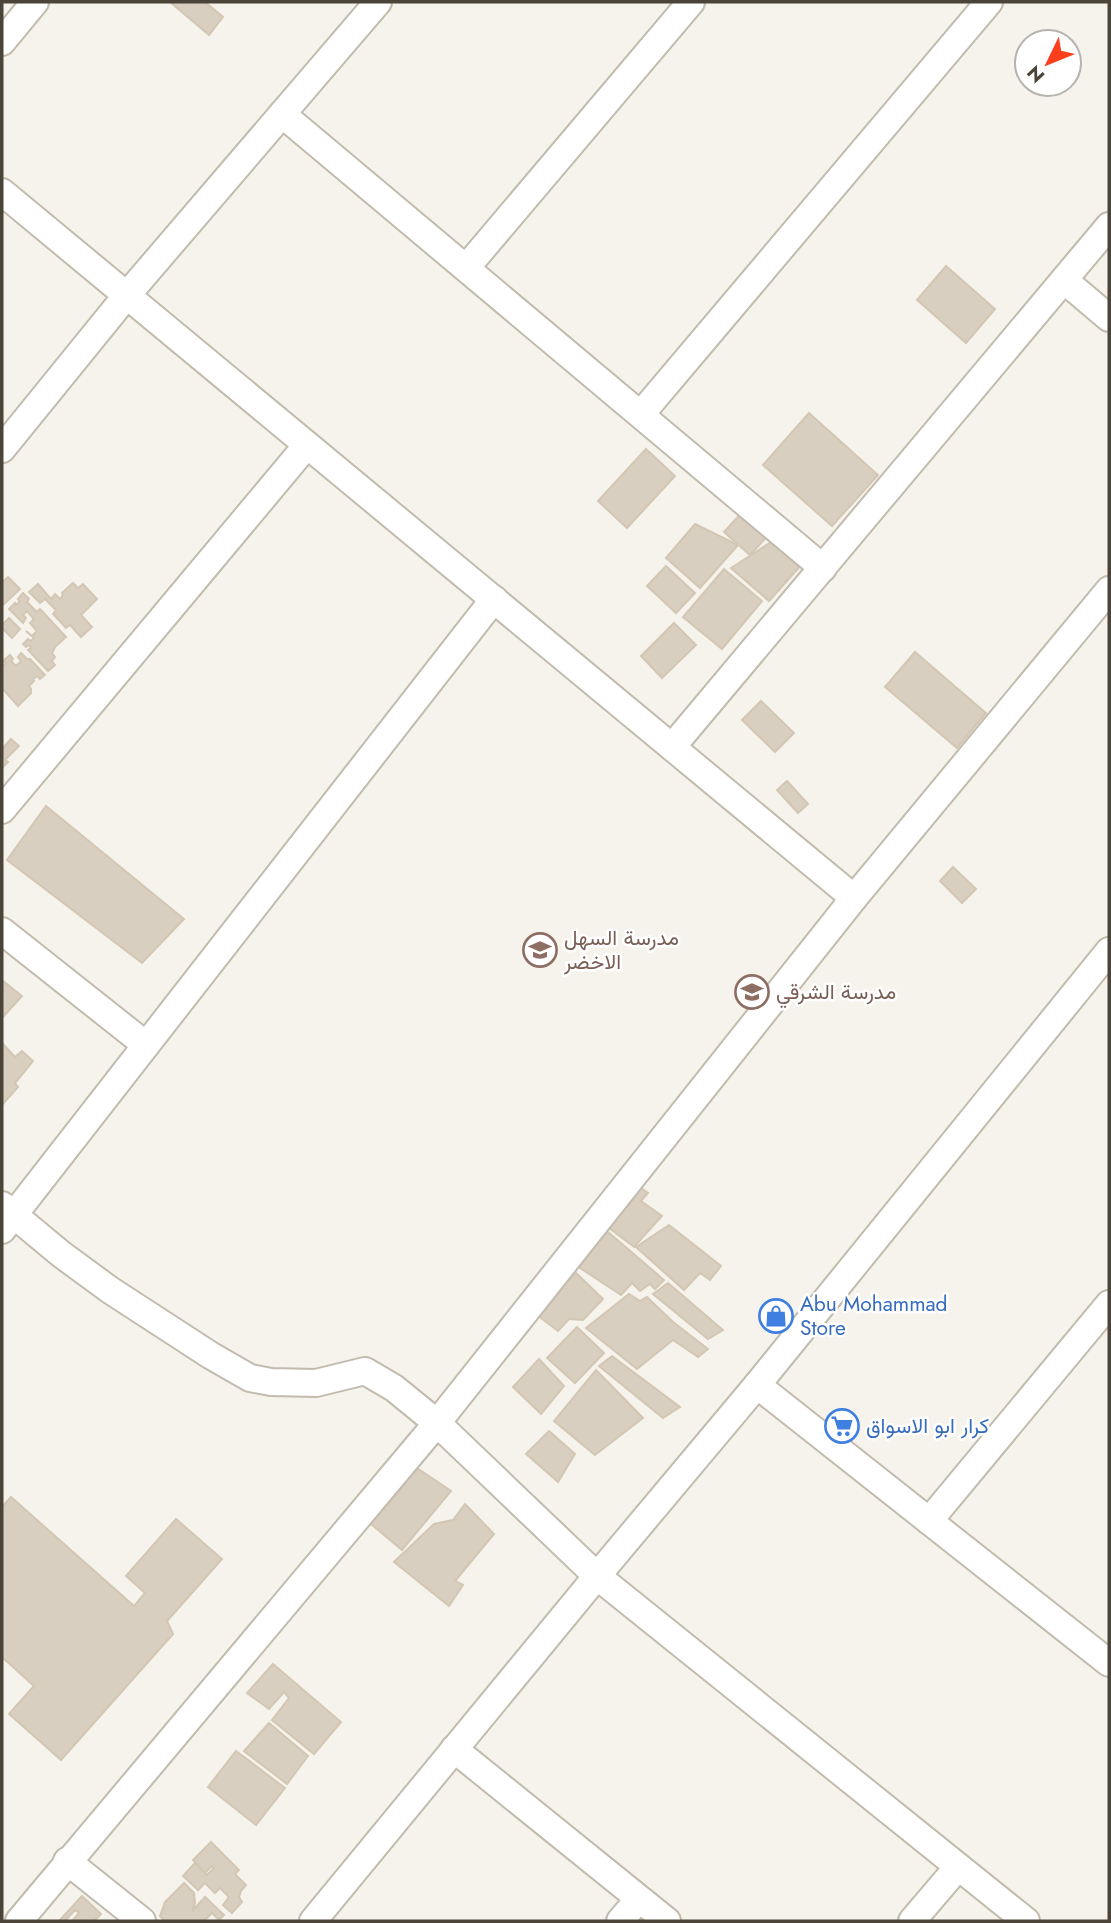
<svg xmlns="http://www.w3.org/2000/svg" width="1111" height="1923" viewBox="0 0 1111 1923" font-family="Jost,Vazirmatn,sans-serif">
<rect width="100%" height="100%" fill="#f6f3ec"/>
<g fill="#d8cfc1" stroke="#d3c7b4" stroke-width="2">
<polygon points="170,2 205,2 223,17 209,35"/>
<polygon points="946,266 995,309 966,343 917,300"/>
<polygon points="809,413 878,475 832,526 763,465"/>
<polygon points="646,449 675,476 627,528 598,501"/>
<polygon points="746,508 772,531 750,555 724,532"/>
<polygon points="695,524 738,545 700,588 666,558"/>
<polygon points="776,539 803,563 769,601 731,568"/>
<polygon points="666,566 695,593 676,613 647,586"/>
<polygon points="724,569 762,601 722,649 683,617"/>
<polygon points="8,577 20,589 2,606 2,583"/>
<polygon points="73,583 78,588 83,584 97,599 81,615 92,627 81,637 70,625 66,628 53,614 56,610 45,599 40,603 29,592 38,584 51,599 55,594 60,599 63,595 62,593"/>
<polygon points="23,593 29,599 27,602 37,612 40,609 66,637 55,647 52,653 55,657 52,661 55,665 48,671 28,650 31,648 29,645 26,647 23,644 28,639 31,641 34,638 26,631 32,636 37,631 30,623 34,619 27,611 23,615 26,618 23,623 9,609 15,603 16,605 20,601 18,599"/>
<polygon points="9,618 20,629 12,638 2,628 2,625"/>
<polygon points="674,623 696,645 662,678 641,656"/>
<polygon points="915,652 986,713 957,748 885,687"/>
<polygon points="21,653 27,659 30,659 45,675 40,679 37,676 32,680 34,681 29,686 31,689 31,693 18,706 2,688 2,667 6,663 3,661 10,655 13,659 11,661 16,666 21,661 18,657"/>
<polygon points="761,701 794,733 775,752 742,720"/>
<polygon points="11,739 19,746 5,760 8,762 2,768 2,749"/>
<polygon points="787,781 808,804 798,813 777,790"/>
<polygon points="46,806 184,919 142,963 7,860"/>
<polygon points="953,867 976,889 962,903 940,881"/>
<polygon points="2,980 22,996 2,1018"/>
<polygon points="2,1043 15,1057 22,1051 33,1061 15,1083 18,1087 2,1105"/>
<polygon points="631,1181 648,1193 641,1201 662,1216 634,1247 600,1221"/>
<polygon points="669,1225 721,1266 710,1280 700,1273 684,1290 636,1247"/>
<polygon points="601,1226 664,1280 655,1289 650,1284 640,1291 632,1283 621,1295 571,1262"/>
<polygon points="573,1270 603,1299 583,1320 569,1319 558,1331 537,1315"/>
<polygon points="668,1283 723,1330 708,1339 653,1294"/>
<polygon points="629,1294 640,1301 647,1297 673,1322 708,1349 698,1357 673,1340 637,1369 586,1328"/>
<polygon points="577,1327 604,1353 575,1383 547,1358"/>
<polygon points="612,1356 680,1407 663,1418 599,1366"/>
<polygon points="539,1359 564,1386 541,1414 513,1387"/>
<polygon points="596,1370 643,1418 595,1455 554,1421"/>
<polygon points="549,1431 575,1454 558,1482 526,1454"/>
<polygon points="411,1464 451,1491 402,1550 365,1519"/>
<polygon points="11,1497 134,1606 145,1593 126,1576 176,1519 222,1559 167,1621 173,1634 61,1760 9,1714 34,1686 2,1657 2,1507"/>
<polygon points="465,1504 494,1534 455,1581 463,1585 449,1606 394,1562 434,1524 453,1520"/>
<polygon points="273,1664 341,1722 314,1754 272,1720 289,1698 284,1692 269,1709 247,1693"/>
<polygon points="269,1723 308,1756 287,1784 244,1751"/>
<polygon points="236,1751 285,1788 256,1825 208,1787"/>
<polygon points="211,1842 239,1870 235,1874 246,1885 241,1891 239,1897 242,1902 232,1913 223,1905 229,1897 220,1888 215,1893 205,1883 198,1890 183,1876 195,1863 207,1875 214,1868 212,1866 205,1873 193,1860"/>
<polygon points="184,1883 194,1893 195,1903 192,1911 205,1897 224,1915 219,1920 212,1913 204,1921 165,1921 160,1916 165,1902"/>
<polygon points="82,1896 101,1914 94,1921 72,1921 79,1913 75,1910 65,1921 62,1921 60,1920"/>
</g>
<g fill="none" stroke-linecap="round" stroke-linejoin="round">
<g stroke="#c2bbae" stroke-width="30">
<g id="minor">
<polyline points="2,42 35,2"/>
<polyline points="282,114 823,568"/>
<polyline points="2,192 854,898"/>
<polyline points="466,268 691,2"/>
<polyline points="1064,280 1109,318"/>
<polyline points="641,414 989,2"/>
<polyline points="2,449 127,295 378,2"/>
<polyline points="672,747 1109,226"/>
<polyline points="2,810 307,445"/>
<polyline points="2,931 146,1045"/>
<polyline points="2,1205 61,1254 110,1290 210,1355 250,1378 271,1382 316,1383 365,1371 394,1388 437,1423 597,1576 1026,1921"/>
<polyline points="2,1230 494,599"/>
<polyline points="757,1385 1109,1663"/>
<polyline points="929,1521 1109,1304"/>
<polyline points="454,1749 667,1921"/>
<polyline points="67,1861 142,1921"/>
<polyline points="19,1921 437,1423 854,898 1109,590"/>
<polyline points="313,1921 597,1576 757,1385 1109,951"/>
<polyline points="620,1921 639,1899"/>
<polyline points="912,1921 958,1867"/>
</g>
</g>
<use href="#minor" stroke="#fff" stroke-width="26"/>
</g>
<defs>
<g id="school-ring" transform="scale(1.75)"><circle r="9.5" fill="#fff" stroke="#8d6e63" stroke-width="1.5"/><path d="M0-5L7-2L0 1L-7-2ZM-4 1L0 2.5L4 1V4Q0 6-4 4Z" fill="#8d6e63"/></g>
<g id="shop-ring" transform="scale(1.75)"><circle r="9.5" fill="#fff" stroke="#3f7fe0" stroke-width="1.5"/><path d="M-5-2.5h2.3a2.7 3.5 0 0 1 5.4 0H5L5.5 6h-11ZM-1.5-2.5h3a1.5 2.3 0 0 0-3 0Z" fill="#3f7fe0"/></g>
<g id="supermarket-ring" transform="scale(1.75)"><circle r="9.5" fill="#fff" stroke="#3f7fe0" stroke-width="1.5"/><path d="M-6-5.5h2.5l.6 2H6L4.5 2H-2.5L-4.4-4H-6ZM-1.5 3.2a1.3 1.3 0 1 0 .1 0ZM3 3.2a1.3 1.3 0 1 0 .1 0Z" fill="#3f7fe0"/></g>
</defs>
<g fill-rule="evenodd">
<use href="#school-ring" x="540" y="950"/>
<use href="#school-ring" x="752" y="992"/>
<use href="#shop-ring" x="776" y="1316"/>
<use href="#supermarket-ring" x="842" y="1426"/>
</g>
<g text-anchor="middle" stroke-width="5" stroke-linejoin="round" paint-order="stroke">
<g font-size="21" fill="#785e54" stroke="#fff" text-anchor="start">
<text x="564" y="945">مدرسة السهل<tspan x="564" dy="24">الاخضر</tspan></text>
<text x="776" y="999">مدرسة الشرقي</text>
</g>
<g font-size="21" fill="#366cbe" stroke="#fff" text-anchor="start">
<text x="800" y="1311">Abu Mohammad<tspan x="800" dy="24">Store</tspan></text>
<text x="866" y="1433">كرار ابو الاسواق</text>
</g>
</g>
<rect width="1111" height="1923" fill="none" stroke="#4b4439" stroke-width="7"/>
<g transform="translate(1048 63) rotate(227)"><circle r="33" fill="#ffffff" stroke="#b7b4b0" stroke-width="2"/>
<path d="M0-5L12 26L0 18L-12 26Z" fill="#fc3f1d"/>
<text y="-10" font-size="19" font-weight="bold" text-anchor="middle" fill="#4b4439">N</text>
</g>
</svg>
